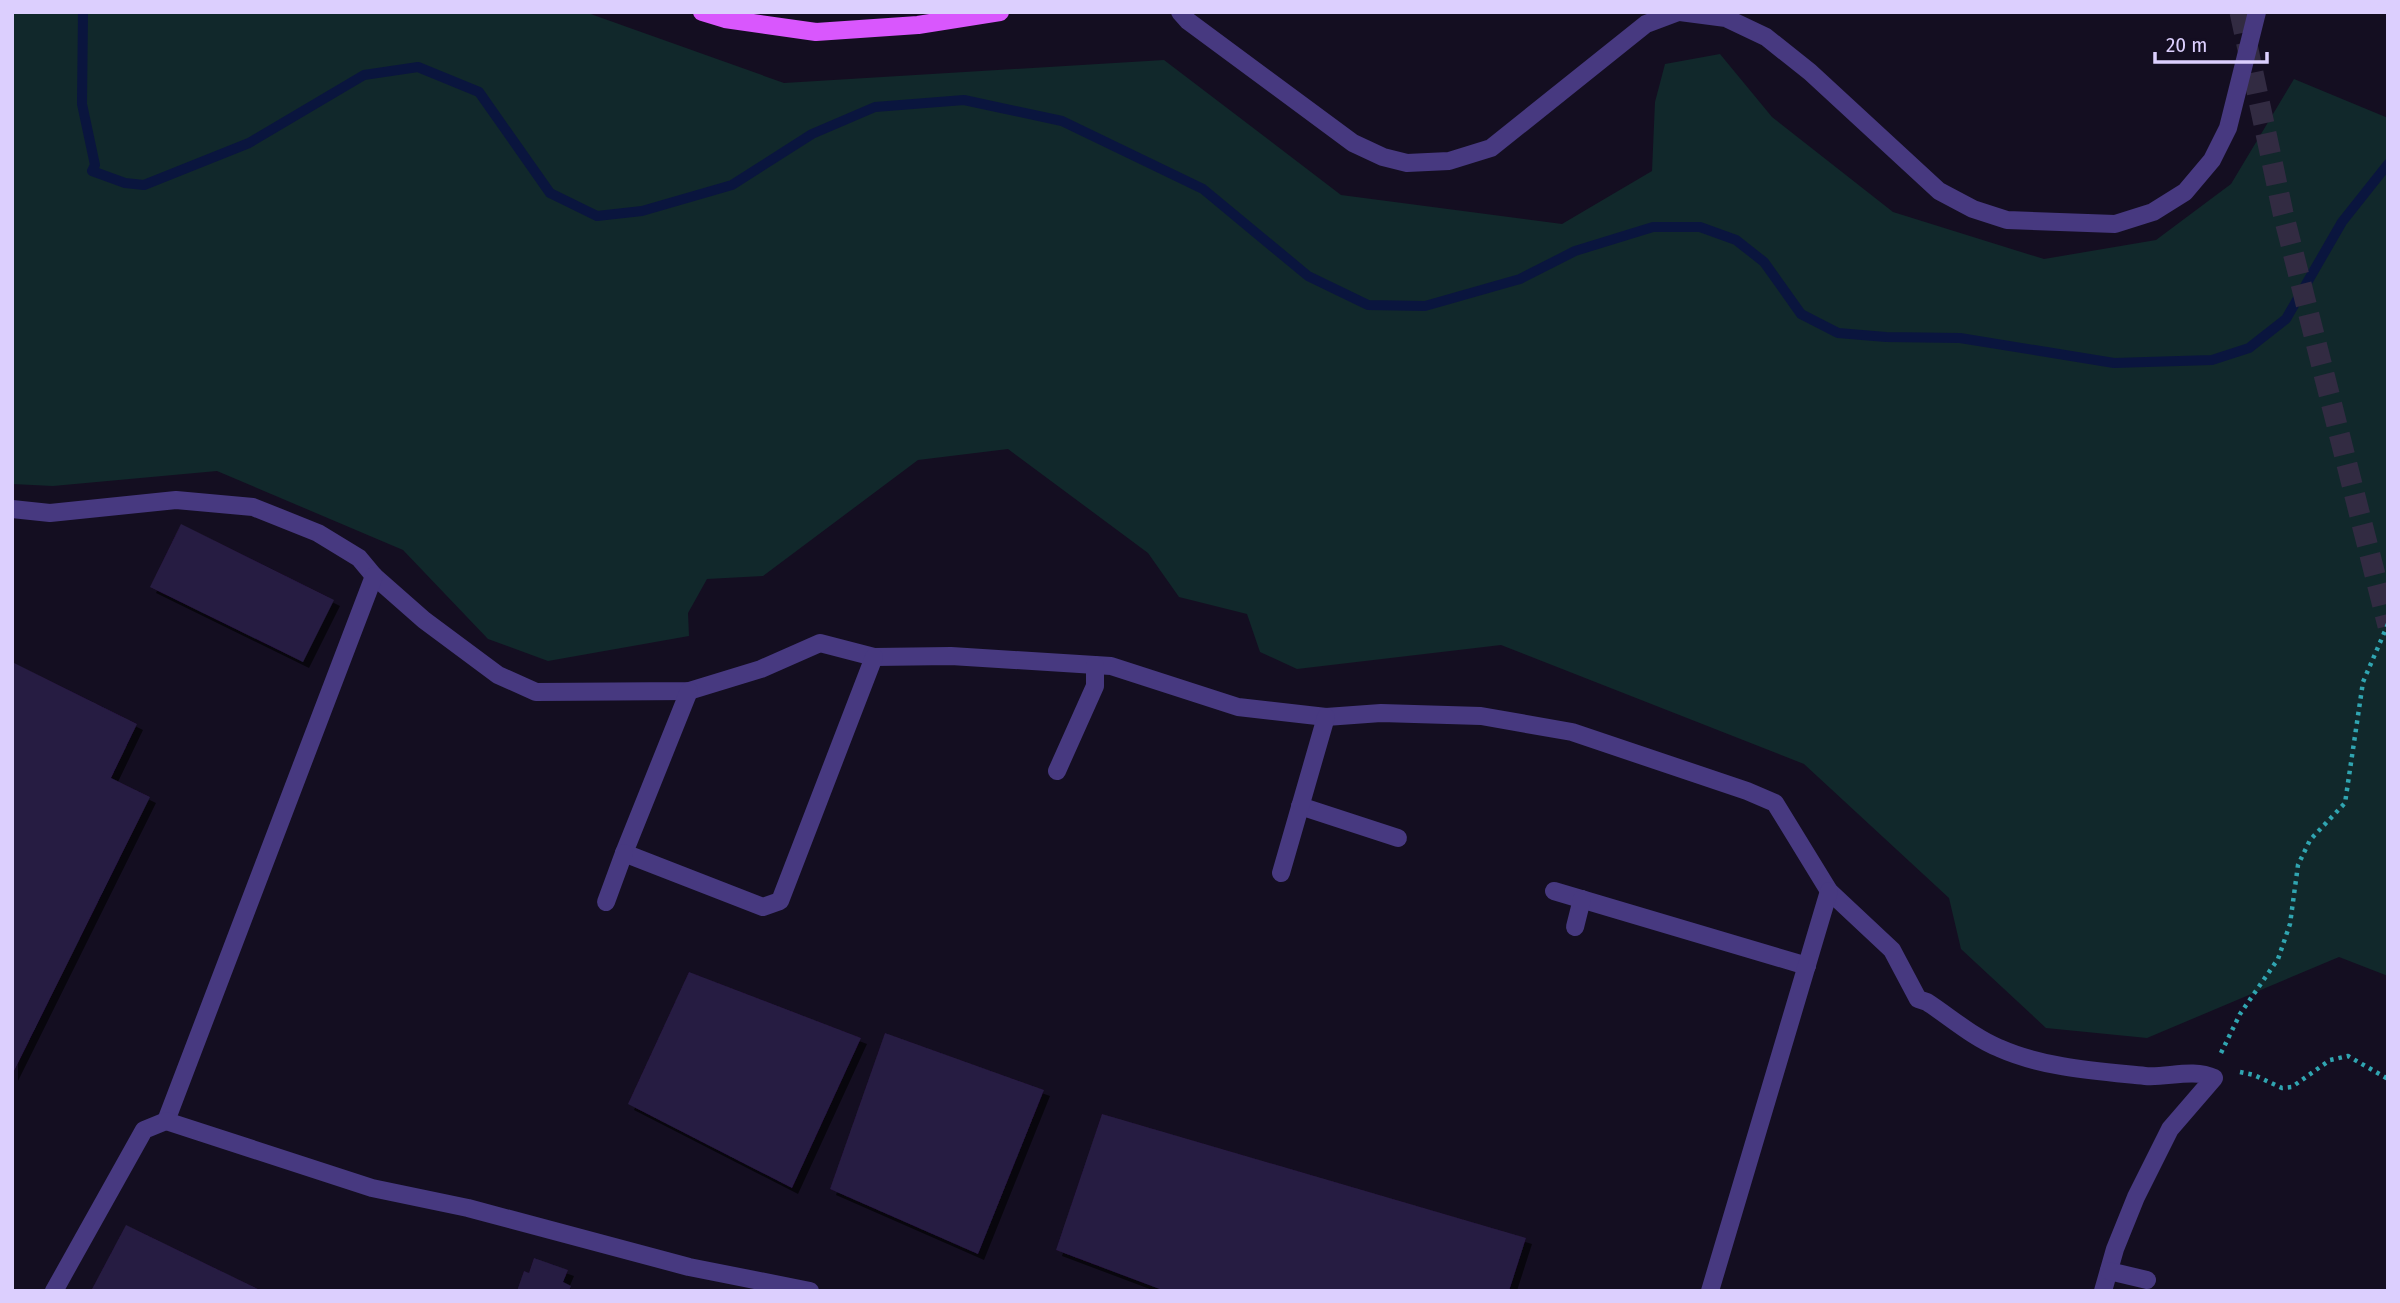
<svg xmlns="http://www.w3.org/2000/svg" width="2400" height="1303" viewBox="0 0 2400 1303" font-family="'Fira Sans Condensed',sans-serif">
<defs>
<filter id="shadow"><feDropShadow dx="6" dy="6" stdDeviation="0" flood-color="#0009"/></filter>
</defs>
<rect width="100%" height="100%" fill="#140e21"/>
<polygon fill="#11282b" points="12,12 585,12 784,83 1164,60 1341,195 1562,224 1652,171 1655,102 1665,64 1720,54 1772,117 1893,212 2044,259 2156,240 2231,184 2294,79 2388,118 2388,976 2339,957 2147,1038 2046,1028 1961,949 1949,898 1804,764 1501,645 1297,669 1260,652 1247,614 1179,597 1148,553 1008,449 918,460 763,576 707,579 688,613 689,636 548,661 488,639 403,550 217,471 53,486 12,484"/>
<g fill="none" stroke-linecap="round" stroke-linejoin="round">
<polyline stroke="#0a153e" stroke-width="10" points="83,12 82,104 95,165 92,171 125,183 144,185 249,143 364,75 418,67 479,92 550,193 597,216 642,211 732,185 812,134 875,107 964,100 1062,121 1203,189 1308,276 1368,305 1425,306 1520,279 1575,251 1653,227 1700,227 1736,240 1764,262 1801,314 1838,333 1886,337 1960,338 2114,363 2212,360 2249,348 2286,319 2342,222 2388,164"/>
</g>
<g fill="#281a42" filter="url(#shadow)">
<polygon points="181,524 334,600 303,662 150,587"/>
<polygon points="12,662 137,724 111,778 150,797 12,1075"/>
<polygon points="689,972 861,1038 792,1188 628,1104"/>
<polygon points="885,1033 1044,1090 978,1254 830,1189"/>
<polygon points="1102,1114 1526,1238 1509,1291 1165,1291 1056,1250"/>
<polygon points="126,1225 262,1291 91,1291"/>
<polygon points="534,1258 568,1270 563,1282 571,1286 569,1291 517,1291 524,1271 529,1273"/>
</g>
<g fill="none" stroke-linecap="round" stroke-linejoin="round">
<polyline stroke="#322b42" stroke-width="21" stroke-dasharray="21 10" stroke-linecap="butt" points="2240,12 2283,213 2388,626"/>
<g stroke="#30a5b1" stroke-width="4.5" stroke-dasharray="3.5 5" stroke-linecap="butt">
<polyline points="2221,1053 2240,1014 2278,959 2290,924 2298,865 2310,840 2345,803 2363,682 2388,624"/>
<polyline points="2240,1072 2254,1075 2282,1088 2292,1087 2330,1060 2348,1056 2388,1079"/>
</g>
<g stroke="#473980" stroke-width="18">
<polyline points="1180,12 1188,21 1353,143 1383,157 1407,163 1449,161 1491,148 1646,24 1678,12"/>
<polyline points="1680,12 1726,18 1766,37 1810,72 1939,191 1973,209 2007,220 2115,224 2153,212 2185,192 2212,160 2228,128 2257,12"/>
<path d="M12,509L50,513L176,500L253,507L318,533L359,558L374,576L424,620L498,675L536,692L689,691L761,669L820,643L874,657L951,656L1111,666L1238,707L1326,717L1381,713L1481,716L1572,732L1747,791L1775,803L1829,891L1892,950L1918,999L1927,1002C1950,1017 1974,1038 1999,1048C2044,1068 2096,1071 2145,1076C2167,1078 2193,1068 2214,1078L2170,1129L2136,1197L2115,1249L2103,1291"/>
<polyline points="689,691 624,853 763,907 780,901 874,657"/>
<polyline points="1057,771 1095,686 1095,665"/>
<polyline points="1300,806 1398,838"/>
<polyline points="1281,873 1326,717"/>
<polyline points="1554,891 1807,966"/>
<polyline points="606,902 624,853"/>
<polyline points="1575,927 1582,899"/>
<polyline points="166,1121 374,576"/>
<polyline points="2109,1271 2147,1280"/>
<polyline points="54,1291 144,1130 166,1121 372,1188 468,1208 689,1267 810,1291"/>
<polyline points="1710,1291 1829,891"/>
</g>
<polyline stroke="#d957fd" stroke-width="18" points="702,12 725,19 816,32 918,25 1000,12"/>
</g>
<rect width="2400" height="1303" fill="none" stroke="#dccffe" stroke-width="28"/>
<path d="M2155 52v10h112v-10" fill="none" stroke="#dccffe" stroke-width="3.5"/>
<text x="2166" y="52" font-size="21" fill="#dccffe" stroke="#140e21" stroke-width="5" paint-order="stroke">20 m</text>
</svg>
